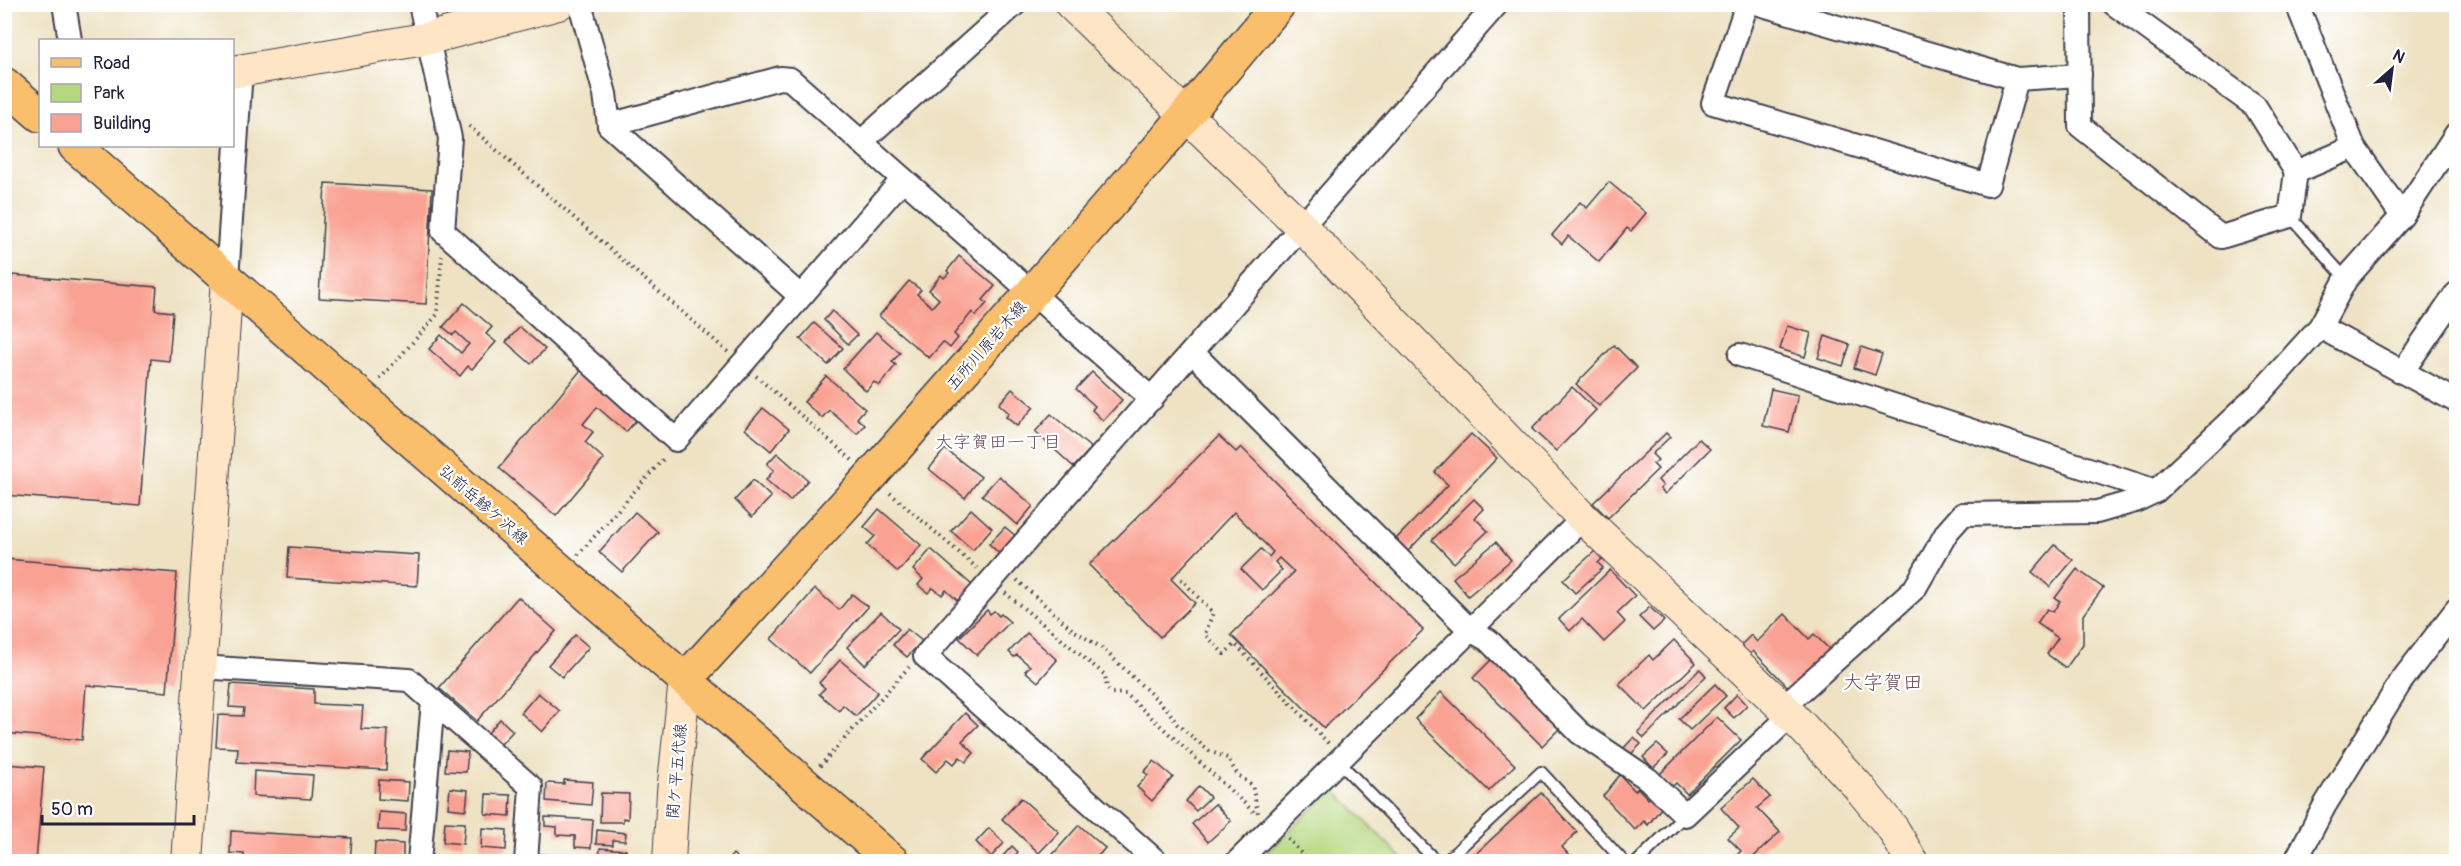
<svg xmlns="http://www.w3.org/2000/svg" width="2461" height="866" viewBox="0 0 2461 866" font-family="Pangolin,'Klee One',sans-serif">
<rect width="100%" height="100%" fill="#fff"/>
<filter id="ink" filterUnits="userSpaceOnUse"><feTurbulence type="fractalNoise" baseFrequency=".0167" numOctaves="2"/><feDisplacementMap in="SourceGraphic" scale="12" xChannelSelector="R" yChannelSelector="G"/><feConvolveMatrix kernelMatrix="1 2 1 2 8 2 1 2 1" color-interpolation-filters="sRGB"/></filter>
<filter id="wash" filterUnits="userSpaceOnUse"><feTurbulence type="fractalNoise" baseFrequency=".008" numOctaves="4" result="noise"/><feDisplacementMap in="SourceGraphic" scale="24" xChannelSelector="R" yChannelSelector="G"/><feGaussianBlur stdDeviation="1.35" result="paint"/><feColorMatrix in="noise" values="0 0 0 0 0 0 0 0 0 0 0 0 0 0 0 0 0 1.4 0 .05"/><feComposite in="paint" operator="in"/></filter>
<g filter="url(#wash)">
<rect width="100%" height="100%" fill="#eee2c3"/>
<polygon fill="#b5d77f" stroke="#6c7c5d" stroke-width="1.5" points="1333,789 1405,861 1258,861"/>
<g id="blocks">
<g fill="#f9a293">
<polygon points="1609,182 1646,213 1631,231 1627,228 1599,262 1568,236 1562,244 1552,235 1580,202 1587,208"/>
<polygon points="325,183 432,189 426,304 319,298"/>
<polygon points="959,256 995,286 983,300 987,303 976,316 972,312 954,334 958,338 950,348 943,342 929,358 879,316 909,281 921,290 917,294 932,307 939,299 929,290 941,275 944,278 949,273 947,271"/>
<polygon points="12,275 157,287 155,310 173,312 169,361 151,359 140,506 4,495 4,367"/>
<polygon points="464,303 492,327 486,334 496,342 472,369 468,366 460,376 429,349 441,335 461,353 469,344 456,332 453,335 443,327"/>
<polygon points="832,311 857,335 848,344 824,320"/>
<polygon points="814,323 843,348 828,365 800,339"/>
<polygon points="1787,326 1811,333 1805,357 1780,349"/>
<polygon points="520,327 545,349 531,364 506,342"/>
<polygon points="876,332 900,353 892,362 896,365 879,386 874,382 866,391 843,369"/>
<polygon points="1825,336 1850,345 1843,366 1818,358"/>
<polygon points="1614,345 1637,368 1599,406 1576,384"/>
<polygon points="1861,347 1882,354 1875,375 1854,368"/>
<polygon points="581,370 638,418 626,432 597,407 583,424 593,432 585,442 604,459 556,516 499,468"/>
<polygon points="1092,372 1122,400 1103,421 1092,410 1095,406 1076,389"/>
<polygon points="826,376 865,409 857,418 865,425 857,434 829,410 822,418 804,402"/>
<polygon points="1572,387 1596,410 1556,451 1532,429"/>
<polygon points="1012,389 1034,407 1017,426 1006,417 1009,413 999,404"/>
<polygon points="1771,389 1798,395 1789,432 1763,426"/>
<polygon points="763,408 789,429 771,451 745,429"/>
<polygon points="1051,414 1091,448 1074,467 1035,432"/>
<polygon points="1666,433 1670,437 1652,454 1658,460 1653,464 1658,469 1608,518 1593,503"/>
<polygon points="1471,434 1497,458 1408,551 1396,539 1448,485 1435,472"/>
<polygon points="1219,436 1236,452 1241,447 1423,630 1324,728 1231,635 1294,572 1279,558 1275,562 1282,570 1262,590 1241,569 1261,549 1269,557 1273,552 1234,512 1171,579 1195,603 1160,637 1089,565"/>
<polygon points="1699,439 1710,449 1665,494 1660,489 1663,486 1658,480"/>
<polygon points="945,449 981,477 965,498 929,469"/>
<polygon points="777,453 808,480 790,501 766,480 774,470 767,464"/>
<polygon points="999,476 1033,506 1017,525 982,495"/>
<polygon points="753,480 771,497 752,517 735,500"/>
<polygon points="1474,499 1484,509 1475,518 1488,531 1454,563 1432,540"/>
<polygon points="879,509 921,545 898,572 867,545 875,536 864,527"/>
<polygon points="971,509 992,528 973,550 951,531"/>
<polygon points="635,512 658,532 622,572 599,552"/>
<polygon points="1005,527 1018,538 1002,556 989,544"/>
<polygon points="1496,542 1511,560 1468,596 1453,578"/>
<polygon points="2055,545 2073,560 2050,587 2032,572"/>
<polygon points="289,547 419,555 417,586 287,578"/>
<polygon points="931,549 973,586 959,602 946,590 942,595 933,588 928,593 918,585 923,579 913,570"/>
<polygon points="1595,551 1602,559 1598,563 1603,568 1575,593 1563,580"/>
<polygon points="4,559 177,573 167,692 86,685 82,740 4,733"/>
<polygon points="2077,569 2103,588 2083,615 2083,644 2066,668 2047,654 2058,638 2037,623 2047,609 2053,612 2060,601 2055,598"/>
<polygon points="1610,570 1635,596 1617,613 1625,622 1604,642 1582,619 1570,631 1559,619"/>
<polygon points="815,589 839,610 852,594 868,607 810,673 771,639"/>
<polygon points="518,597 556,631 477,721 439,688"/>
<polygon points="1650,607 1664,621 1653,631 1639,617"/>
<polygon points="987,610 990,614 994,611 999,616 1001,614 1010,622 977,655 959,638"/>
<polygon points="881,612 899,629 865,665 847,647"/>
<polygon points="1785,614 1809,639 1814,634 1832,652 1792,691 1753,651 1749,655 1740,646 1751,635 1757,642"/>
<polygon points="907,629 922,641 907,657 893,645"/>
<polygon points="1027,633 1057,660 1038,682 1025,671 1030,666 1017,655 1014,657 1009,652"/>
<polygon points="575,635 589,647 562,677 548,665"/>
<polygon points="1674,640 1696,663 1646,711 1619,684 1649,655 1653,660"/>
<polygon points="1492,659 1561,727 1542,746 1473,678"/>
<polygon points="840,660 878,692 856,716 843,705 839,711 819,694 825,688 819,683"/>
<polygon points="1700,669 1706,676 1644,738 1638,732"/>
<polygon points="231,684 314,689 314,704 363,706 361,729 388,730 386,770 237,762 238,748 216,747 218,715 243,716 244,708 229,707"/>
<polygon points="1715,684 1726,696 1690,730 1679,719"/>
<polygon points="1441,692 1515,765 1489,791 1415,719"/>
<polygon points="538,693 560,711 542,732 521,713"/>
<polygon points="1737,694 1747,705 1734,718 1724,708"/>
<polygon points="965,713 978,725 962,741 974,753 966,762 960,757 954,764 948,759 936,772 922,759"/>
<polygon points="1717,717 1741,740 1687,794 1676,783 1672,787 1659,775"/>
<polygon points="500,719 513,731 501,744 488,733"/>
<polygon points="1634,737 1641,744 1629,756 1622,750"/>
<polygon points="1657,744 1668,754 1653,768 1643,757"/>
<polygon points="447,750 468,752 466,772 445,771"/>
<polygon points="1154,761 1173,777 1152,801 1137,787 1148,775 1144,772"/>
<polygon points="4,764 44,767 36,862 4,862"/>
<polygon points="254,771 313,775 311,799 253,796"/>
<polygon points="1620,775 1635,791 1638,788 1648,799 1652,795 1662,807 1648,825 1644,821 1635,830 1603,796"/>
<polygon points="1753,779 1770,797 1757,808 1780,832 1748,862 1737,862 1734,858 1741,851 1728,838 1739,828 1721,808"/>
<polygon points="379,780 409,782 408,801 378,799"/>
<polygon points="564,780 593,782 591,805 546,801 547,783 564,784"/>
<polygon points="1199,786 1210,797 1196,811 1186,801"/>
<polygon points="450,788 468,790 466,810 448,808"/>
<polygon points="601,793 629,794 628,819 623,818 623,822 600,822"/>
<polygon points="1541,793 1577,832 1562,847 1575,862 1467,862"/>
<polygon points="486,794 511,795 510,816 485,814"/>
<polygon points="1021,798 1059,832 1039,853 1002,819"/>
<polygon points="1215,804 1231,821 1208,842 1192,824"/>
<polygon points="379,812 406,814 405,831 378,830"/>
<polygon points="545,817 593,820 591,848 575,847 575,836 557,835 557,827 545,826"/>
<polygon points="445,822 465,823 463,844 443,842"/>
<polygon points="1079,825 1105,848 1093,862 1046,862"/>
<polygon points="482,828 507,830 506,850 481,848"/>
<polygon points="989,828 1004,843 991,857 976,842"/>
<polygon points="597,830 626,833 625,841 613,840 613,845 596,844"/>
<polygon points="231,831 352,838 350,862 244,862 244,854 230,853"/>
<polygon points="375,842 403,844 403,862 374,862"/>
<polygon points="1012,846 1018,852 1009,862 1005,862 1001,858"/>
<polygon points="600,848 626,850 626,862 599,862"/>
<polygon points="539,854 554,855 554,859 559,862 539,862"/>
<polygon points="733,854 742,862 726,862"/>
</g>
</g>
</g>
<g filter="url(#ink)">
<use href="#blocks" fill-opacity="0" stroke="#413f4f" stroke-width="1.5"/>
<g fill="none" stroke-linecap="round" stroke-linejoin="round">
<g stroke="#413f4f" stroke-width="14">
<g id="lane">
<polyline points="2290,216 2346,279"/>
<polyline points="1338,761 1437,862"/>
<polyline points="1445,862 1541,772 1624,862"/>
<polyline points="1637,862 1685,815"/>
</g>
</g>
<g stroke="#413f4f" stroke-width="26">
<g id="street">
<polyline points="64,4 70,40"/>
<polyline points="420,4 450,138 443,231 676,440 903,179"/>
<polyline points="580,4 605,94 609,125 800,296"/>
<polyline points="1747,4 1713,103 1988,185 2017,79"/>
<polyline points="1759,4 2017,79 2080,75"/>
<polyline points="2079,4 2080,126 2221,237 2290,216 2296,172"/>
<polyline points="2114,4 2255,106 2296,172 2354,147"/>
<polyline points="2297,4 2354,147 2402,216"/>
<polyline points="609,125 780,78 790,79 1152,399"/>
<polyline points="861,142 1015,4"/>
<polyline points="227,279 241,70"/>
<polyline points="2320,327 2456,401"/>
<polyline points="1193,353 1470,630 1488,640 1580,733 1648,779 1685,815 1791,715"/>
<polyline points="1740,355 2156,491"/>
<polyline points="2402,372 2456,294"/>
<polyline points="200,667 409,680 531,787 526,862"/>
<polyline points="1783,707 1915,588 1947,532 1963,514 2097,512 2135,501 2156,491 2260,393 2320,327 2346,279 2402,216 2456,134"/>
<polyline points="419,862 433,701"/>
<polyline points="1157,862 925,656 1497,4"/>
<polyline points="1237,862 1583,518"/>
<polyline points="2295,862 2325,805 2402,680 2456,610"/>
</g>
</g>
<g stroke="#413f4f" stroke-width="34">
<g id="secondary">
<polyline points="1071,4 1303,228 1583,518 1791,715 1857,785 1893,829 1912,862"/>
<polyline points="232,72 430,38 558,4"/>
<polyline points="187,862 227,279"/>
<polyline points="669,862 673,792 685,680"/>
</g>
</g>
<g stroke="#413f4f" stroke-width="36">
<g id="primary">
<polyline points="4,84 40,115"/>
<polyline points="75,146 893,862"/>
<polyline points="685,680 871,476 1156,151 1279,4"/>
</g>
</g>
<g stroke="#413f4f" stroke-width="4" stroke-dasharray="1.5 4.5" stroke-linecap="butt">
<polyline points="469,126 728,352"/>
<polyline points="756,376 852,460"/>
<polyline points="380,379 437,315 442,256"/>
<polyline points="890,493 977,568"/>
<polyline points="578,555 665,457"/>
<polyline points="1181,579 1213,613 1205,634 1224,654 1235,644 1329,744"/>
<polyline points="1017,580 1073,630 1102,648 1168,710 1177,724 1209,751 1227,758 1238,775 1252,785 1258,813"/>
<polyline points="1005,593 1105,675 1107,688 1111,693 1126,694 1256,814"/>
<polyline points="820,766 909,667"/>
<polyline points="1288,838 1309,862"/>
</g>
<use href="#lane" stroke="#fff" stroke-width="10"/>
<use href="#street" stroke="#fff" stroke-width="22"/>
<use href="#secondary" stroke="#fde5c5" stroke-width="32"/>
<use href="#primary" stroke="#f9bf6d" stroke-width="33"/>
</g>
</g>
<g text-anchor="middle" stroke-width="4.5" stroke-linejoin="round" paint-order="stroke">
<g font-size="16" fill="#22223b" stroke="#fff">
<text transform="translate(986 345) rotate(-49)" y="6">五所川原岩木線</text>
<text transform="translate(484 504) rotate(41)" y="6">弘前岳鰺ケ沢線</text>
<text transform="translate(676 771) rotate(-85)" y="6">関ケ平五代線</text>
</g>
<g font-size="18" fill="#6d4f5a" stroke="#fff">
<text x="998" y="448">大字賀田一丁目</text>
</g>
<g font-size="20" fill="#6d4f5a" stroke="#fff">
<text x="1883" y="689">大字賀田</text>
</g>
</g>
<rect width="2461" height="866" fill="none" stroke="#fff" stroke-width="24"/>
<rect x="39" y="39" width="195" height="108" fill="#ffffff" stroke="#a7a7b1" stroke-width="1.5"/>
<rect x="51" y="58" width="30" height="9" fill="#f9bf6d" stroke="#a7a7b1" stroke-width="1.5"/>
<text x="93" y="69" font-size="18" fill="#22223b">Road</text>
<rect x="51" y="84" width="30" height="18" fill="#b5d77f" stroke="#a7a7b1" stroke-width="1.5"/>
<text x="93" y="99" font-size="18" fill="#22223b">Park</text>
<rect x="51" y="114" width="30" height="18" fill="#f9a293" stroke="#a7a7b1" stroke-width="1.5"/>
<text x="93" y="129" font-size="18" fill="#22223b">Building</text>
<g transform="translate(2392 69) rotate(28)" stroke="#ffffff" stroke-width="4.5" paint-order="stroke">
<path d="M0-4.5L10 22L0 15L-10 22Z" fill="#22223b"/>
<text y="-9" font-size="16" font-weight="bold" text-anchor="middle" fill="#22223b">N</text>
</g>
<path d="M42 815v9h152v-9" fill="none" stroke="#22223b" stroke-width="3"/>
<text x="51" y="815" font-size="18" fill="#22223b" stroke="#ffffff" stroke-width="4.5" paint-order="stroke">50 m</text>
</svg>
